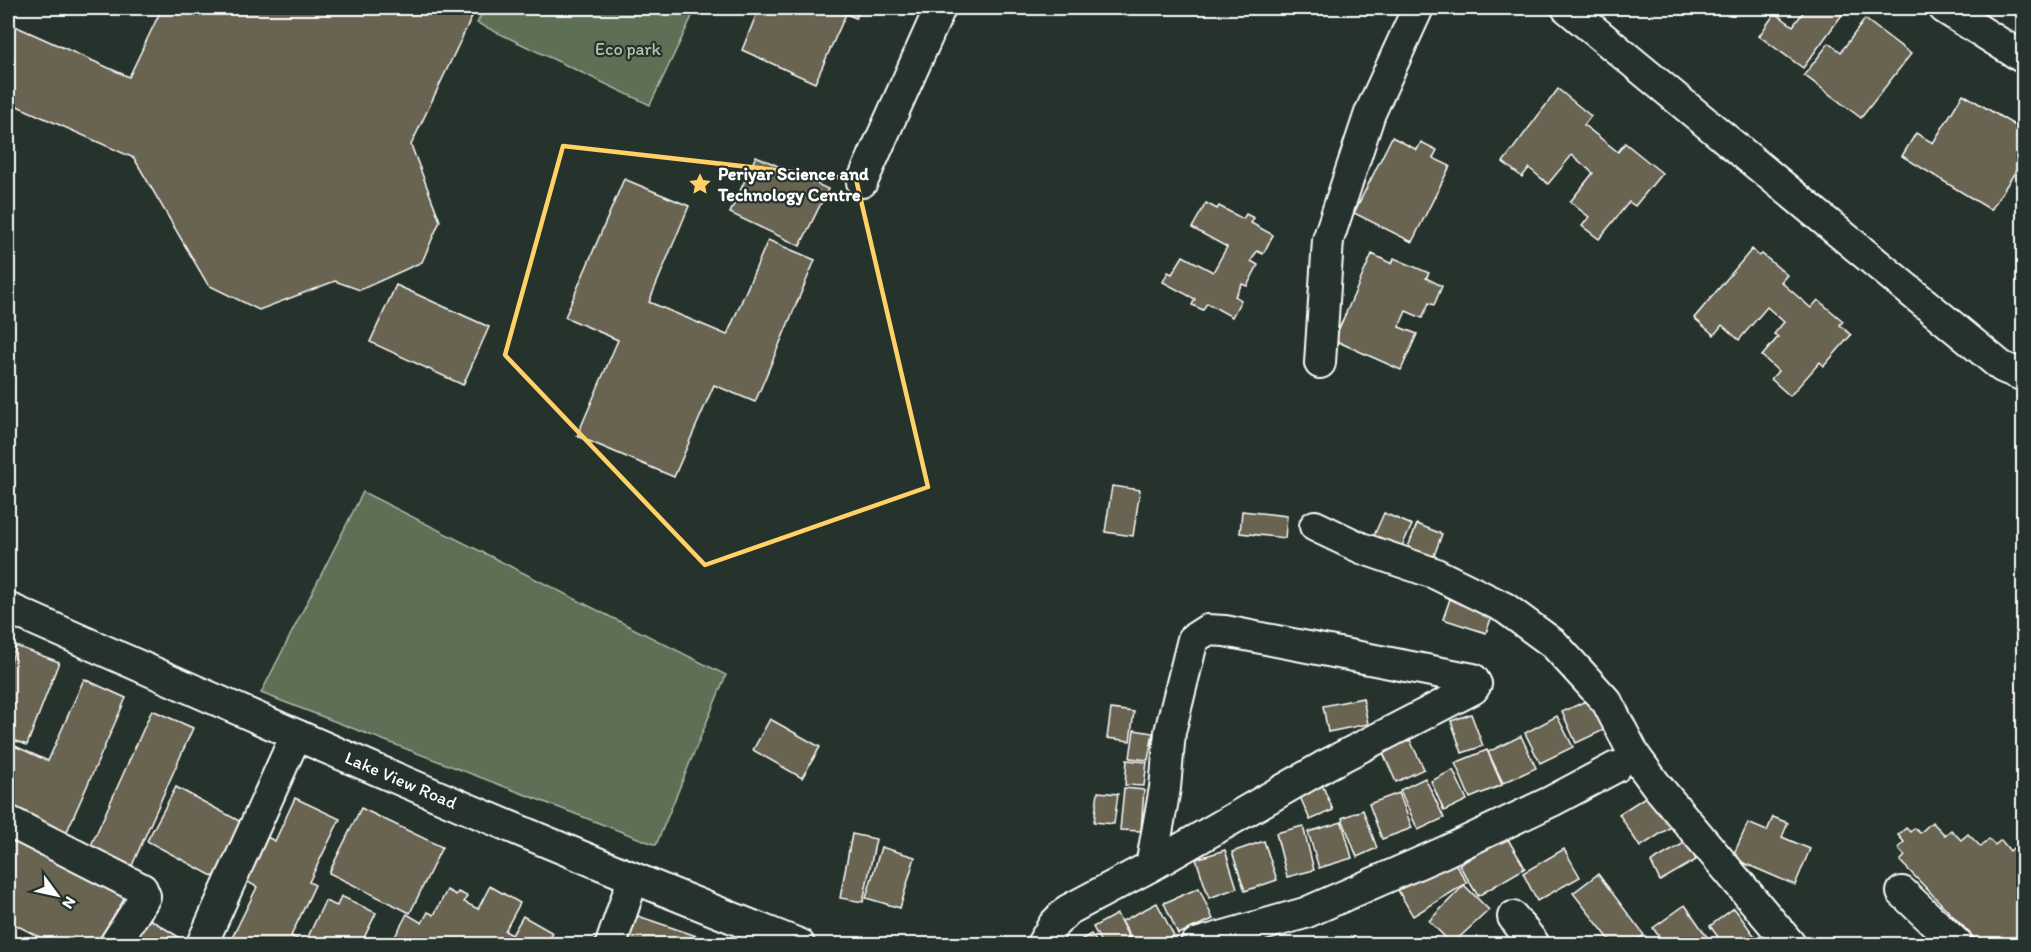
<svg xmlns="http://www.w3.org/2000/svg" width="2031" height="952" viewBox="0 0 2031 952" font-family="Itim,sans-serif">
<rect width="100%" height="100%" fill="#26332d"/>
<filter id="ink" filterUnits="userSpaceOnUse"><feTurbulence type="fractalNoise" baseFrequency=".0167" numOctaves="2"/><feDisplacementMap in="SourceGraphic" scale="12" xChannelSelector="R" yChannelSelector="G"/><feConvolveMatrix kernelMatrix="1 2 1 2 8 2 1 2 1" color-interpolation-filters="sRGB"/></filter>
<g filter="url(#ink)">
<g fill="#5d7054" stroke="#aeb8aa" stroke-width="1.5">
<polygon points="485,8 696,8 650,105 477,23"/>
<polygon points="363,492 726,675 656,845 261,693"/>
</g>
<g fill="#696351" stroke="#fff" stroke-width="1.5">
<polygon points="162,8 476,8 411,145 440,221 422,262 360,290 335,281 259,310 208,285 134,158 8,102 8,23 129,77"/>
<polygon points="759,8 861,8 856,18 846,14 815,83 742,50"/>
<polygon points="1799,8 1847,8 1803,68 1759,36 1775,13 1793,26 1804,11"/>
<polygon points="1865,19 1911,54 1861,118 1804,75 1829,43 1841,52"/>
<polygon points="1558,89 1591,116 1584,125 1618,152 1625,143 1662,173 1635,206 1629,202 1599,239 1582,226 1589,217 1570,202 1593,173 1572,155 1548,184 1529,168 1522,177 1503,162"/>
<polygon points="1963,94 2024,131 2024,158 1991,210 1902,156 1916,133 1933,143"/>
<polygon points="1392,137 1417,150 1421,142 1437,150 1433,158 1450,166 1412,242 1354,213"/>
<polygon points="756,156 828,189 800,246 730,213"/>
<polygon points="624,179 689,206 649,302 727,335 768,240 815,260 755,402 714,385 674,477 577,436 618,340 565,317"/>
<polygon points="1206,203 1217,209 1219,206 1243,219 1246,214 1254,218 1251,223 1273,235 1263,254 1257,251 1251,261 1258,265 1247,286 1242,284 1235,296 1241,300 1232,317 1207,303 1203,310 1192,305 1195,299 1163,282 1168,272 1172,274 1183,256 1213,272 1227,247 1192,228"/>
<polygon points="1752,249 1759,256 1762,254 1787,275 1781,282 1811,308 1818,300 1843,321 1840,325 1851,335 1824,366 1820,362 1790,396 1771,379 1778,371 1762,356 1778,337 1774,334 1784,322 1767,307 1739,340 1722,325 1714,335 1694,318"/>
<polygon points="1372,254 1392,264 1394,258 1429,273 1426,278 1442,286 1434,305 1429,303 1422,318 1406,311 1399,327 1417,334 1401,370 1334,340"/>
<polygon points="396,285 489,327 463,385 370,342"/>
<polygon points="1112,486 1140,490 1133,536 1105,532"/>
<polygon points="1242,511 1287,516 1285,538 1240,533"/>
<polygon points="1384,513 1412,525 1399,552 1372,540"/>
<polygon points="1417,524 1442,534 1432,561 1406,552"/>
<polygon points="1452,593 1495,607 1486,633 1443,619"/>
<polygon points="16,646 59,662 27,745 8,738 8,670"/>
<polygon points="84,679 126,698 64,838 8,813 8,743 48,761"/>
<polygon points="1363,698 1368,724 1328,732 1323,706"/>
<polygon points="1592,698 1606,729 1576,743 1562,712"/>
<polygon points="1111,709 1134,712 1130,741 1107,738"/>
<polygon points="152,710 193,728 130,870 88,852"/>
<polygon points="1471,714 1483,746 1462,753 1451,721"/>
<polygon points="1557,716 1573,747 1540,763 1525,733"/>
<polygon points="770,719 820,747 802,778 753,750"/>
<polygon points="1134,730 1153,733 1148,760 1130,758"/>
<polygon points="1407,734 1424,769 1396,782 1380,746"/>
<polygon points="1521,736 1536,768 1503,783 1488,752"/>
<polygon points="1487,750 1502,785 1470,798 1455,763"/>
<polygon points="1127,760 1147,762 1144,786 1125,785"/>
<polygon points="1453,770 1467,800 1444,811 1431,781"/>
<polygon points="1425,778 1444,818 1418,830 1400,790"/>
<polygon points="1321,782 1333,810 1310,820 1298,792"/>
<polygon points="176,787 243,823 214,877 147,841"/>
<polygon points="1124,788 1144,790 1141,831 1120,830"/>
<polygon points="1098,792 1118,794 1114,824 1094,822"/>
<polygon points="1653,792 1674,825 1640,847 1619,814"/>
<polygon points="1399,793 1412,828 1382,839 1369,804"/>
<polygon points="295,798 340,819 309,882 315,885 291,936 305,943 325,901 337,906 341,896 376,913 361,944 229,944 257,887 244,880 265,836 275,841"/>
<polygon points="361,808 442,847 410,913 329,873"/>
<polygon points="1363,810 1377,848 1357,857 1342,818"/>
<polygon points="1773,817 1788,823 1782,837 1810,849 1795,885 1732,858 1748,823 1767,831"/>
<polygon points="1342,822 1352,858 1319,868 1308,832"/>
<polygon points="1932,822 1945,835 1951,830 1961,840 1968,834 1981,847 1989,839 1995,845 2001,840 2010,851 2024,838 2024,944 1980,944 1900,861 1905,856 1898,848 1904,842 1898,835 1906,828 1910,832 1914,828 1920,833"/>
<polygon points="1303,826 1314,870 1287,877 1276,833"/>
<polygon points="8,833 131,896 106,944 53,944 8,921"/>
<polygon points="852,834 876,839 863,902 840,898"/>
<polygon points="1506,836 1525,868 1478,896 1459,865"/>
<polygon points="1264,841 1277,880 1245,891 1232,852"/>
<polygon points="1686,842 1696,860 1660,881 1651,862"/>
<polygon points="881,847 915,857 900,908 866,898"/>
<polygon points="1564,849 1580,877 1537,901 1523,873"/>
<polygon points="1225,850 1237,888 1209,898 1196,859"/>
<polygon points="1452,858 1467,883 1413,916 1398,890"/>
<polygon points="1598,874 1644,935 1632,944 1613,944 1573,893"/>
<polygon points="1464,885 1489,910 1452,944 1429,921"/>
<polygon points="490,886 520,903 505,931 512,935 523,916 553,933 547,944 391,944 407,914 422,923 428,912 434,915 447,890 456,895 458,892 467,896 464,902 478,909"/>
<polygon points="1199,888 1213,919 1178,934 1164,903"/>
<polygon points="1157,903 1174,936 1158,944 1134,944 1122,921"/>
<polygon points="1685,905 1712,944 1664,944 1653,928"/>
<polygon points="1734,908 1759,942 1756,944 1723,944 1710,926"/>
<polygon points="1117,914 1132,944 1102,944 1093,927"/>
<polygon points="635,915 720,944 624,944"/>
<polygon points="148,918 185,941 182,944 131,944"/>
<polygon points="1091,934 1098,944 1078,944 1077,942"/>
</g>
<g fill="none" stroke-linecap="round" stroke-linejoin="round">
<g stroke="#fff" stroke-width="34">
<g id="minor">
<polyline points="1567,8 2002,367 2024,376"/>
<polyline points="1944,8 2022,57 2024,56"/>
<polyline points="862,182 940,8"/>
<polyline points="1320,363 1328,240 1370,113 1418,8"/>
<polyline points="1315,526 1361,548 1434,573 1505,608 1554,644 1607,702 1635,756 1657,786 1790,944"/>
<path id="s1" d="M8,608C270,724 532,840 799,944"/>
<polyline points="8,821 142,889 145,896 143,900 115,944"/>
<polyline points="1902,892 1957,944"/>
<polyline points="1513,917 1534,944"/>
<polyline points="202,944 296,735"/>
<polyline points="611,944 633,879"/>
<polyline points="1042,944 1054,924 1068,910 1151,866 1326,765 1473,689 1476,684 1473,679 1225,631 1207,630 1193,639 1170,732 1165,788 1151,866"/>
<polyline points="1196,944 1305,913 1442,853 1552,801 1616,767"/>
</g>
</g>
<use href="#minor" stroke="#26332d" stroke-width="30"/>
</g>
</g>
<path fill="none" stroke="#ffd166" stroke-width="4.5" stroke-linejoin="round" d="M563,146L856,179L928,487L705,565L505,355Z"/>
<defs>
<g id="sight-bare" transform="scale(1.8)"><path d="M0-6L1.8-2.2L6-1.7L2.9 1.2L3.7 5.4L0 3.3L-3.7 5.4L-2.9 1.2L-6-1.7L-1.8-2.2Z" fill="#ffd166" stroke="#26332d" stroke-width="2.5" paint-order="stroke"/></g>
</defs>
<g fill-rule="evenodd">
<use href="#sight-bare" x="700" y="184"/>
</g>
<g text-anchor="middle" stroke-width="4.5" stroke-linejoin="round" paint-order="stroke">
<g font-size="18" fill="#b6bfb2" stroke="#26332d">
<text x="628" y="55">Eco park</text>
</g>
<g font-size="18" font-weight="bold" fill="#fff" stroke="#26332d" text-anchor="start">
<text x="718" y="180">Periyar Science and<tspan x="718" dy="21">Technology Centre</tspan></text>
</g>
<g font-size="18" fill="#fff" stroke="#26332d">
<text dy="6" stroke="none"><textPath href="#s1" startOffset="429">Lake View Road</textPath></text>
</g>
</g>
<rect width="2031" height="952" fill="none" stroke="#26332d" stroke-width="30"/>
<rect x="15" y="15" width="2001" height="922" fill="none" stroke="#fff" stroke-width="2" filter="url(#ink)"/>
<g transform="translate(57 895) rotate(123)" stroke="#26332d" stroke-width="4.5" paint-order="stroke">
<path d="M0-4.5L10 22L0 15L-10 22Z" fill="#ffffff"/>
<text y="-9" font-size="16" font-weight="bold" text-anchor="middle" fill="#ffffff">N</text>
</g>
</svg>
